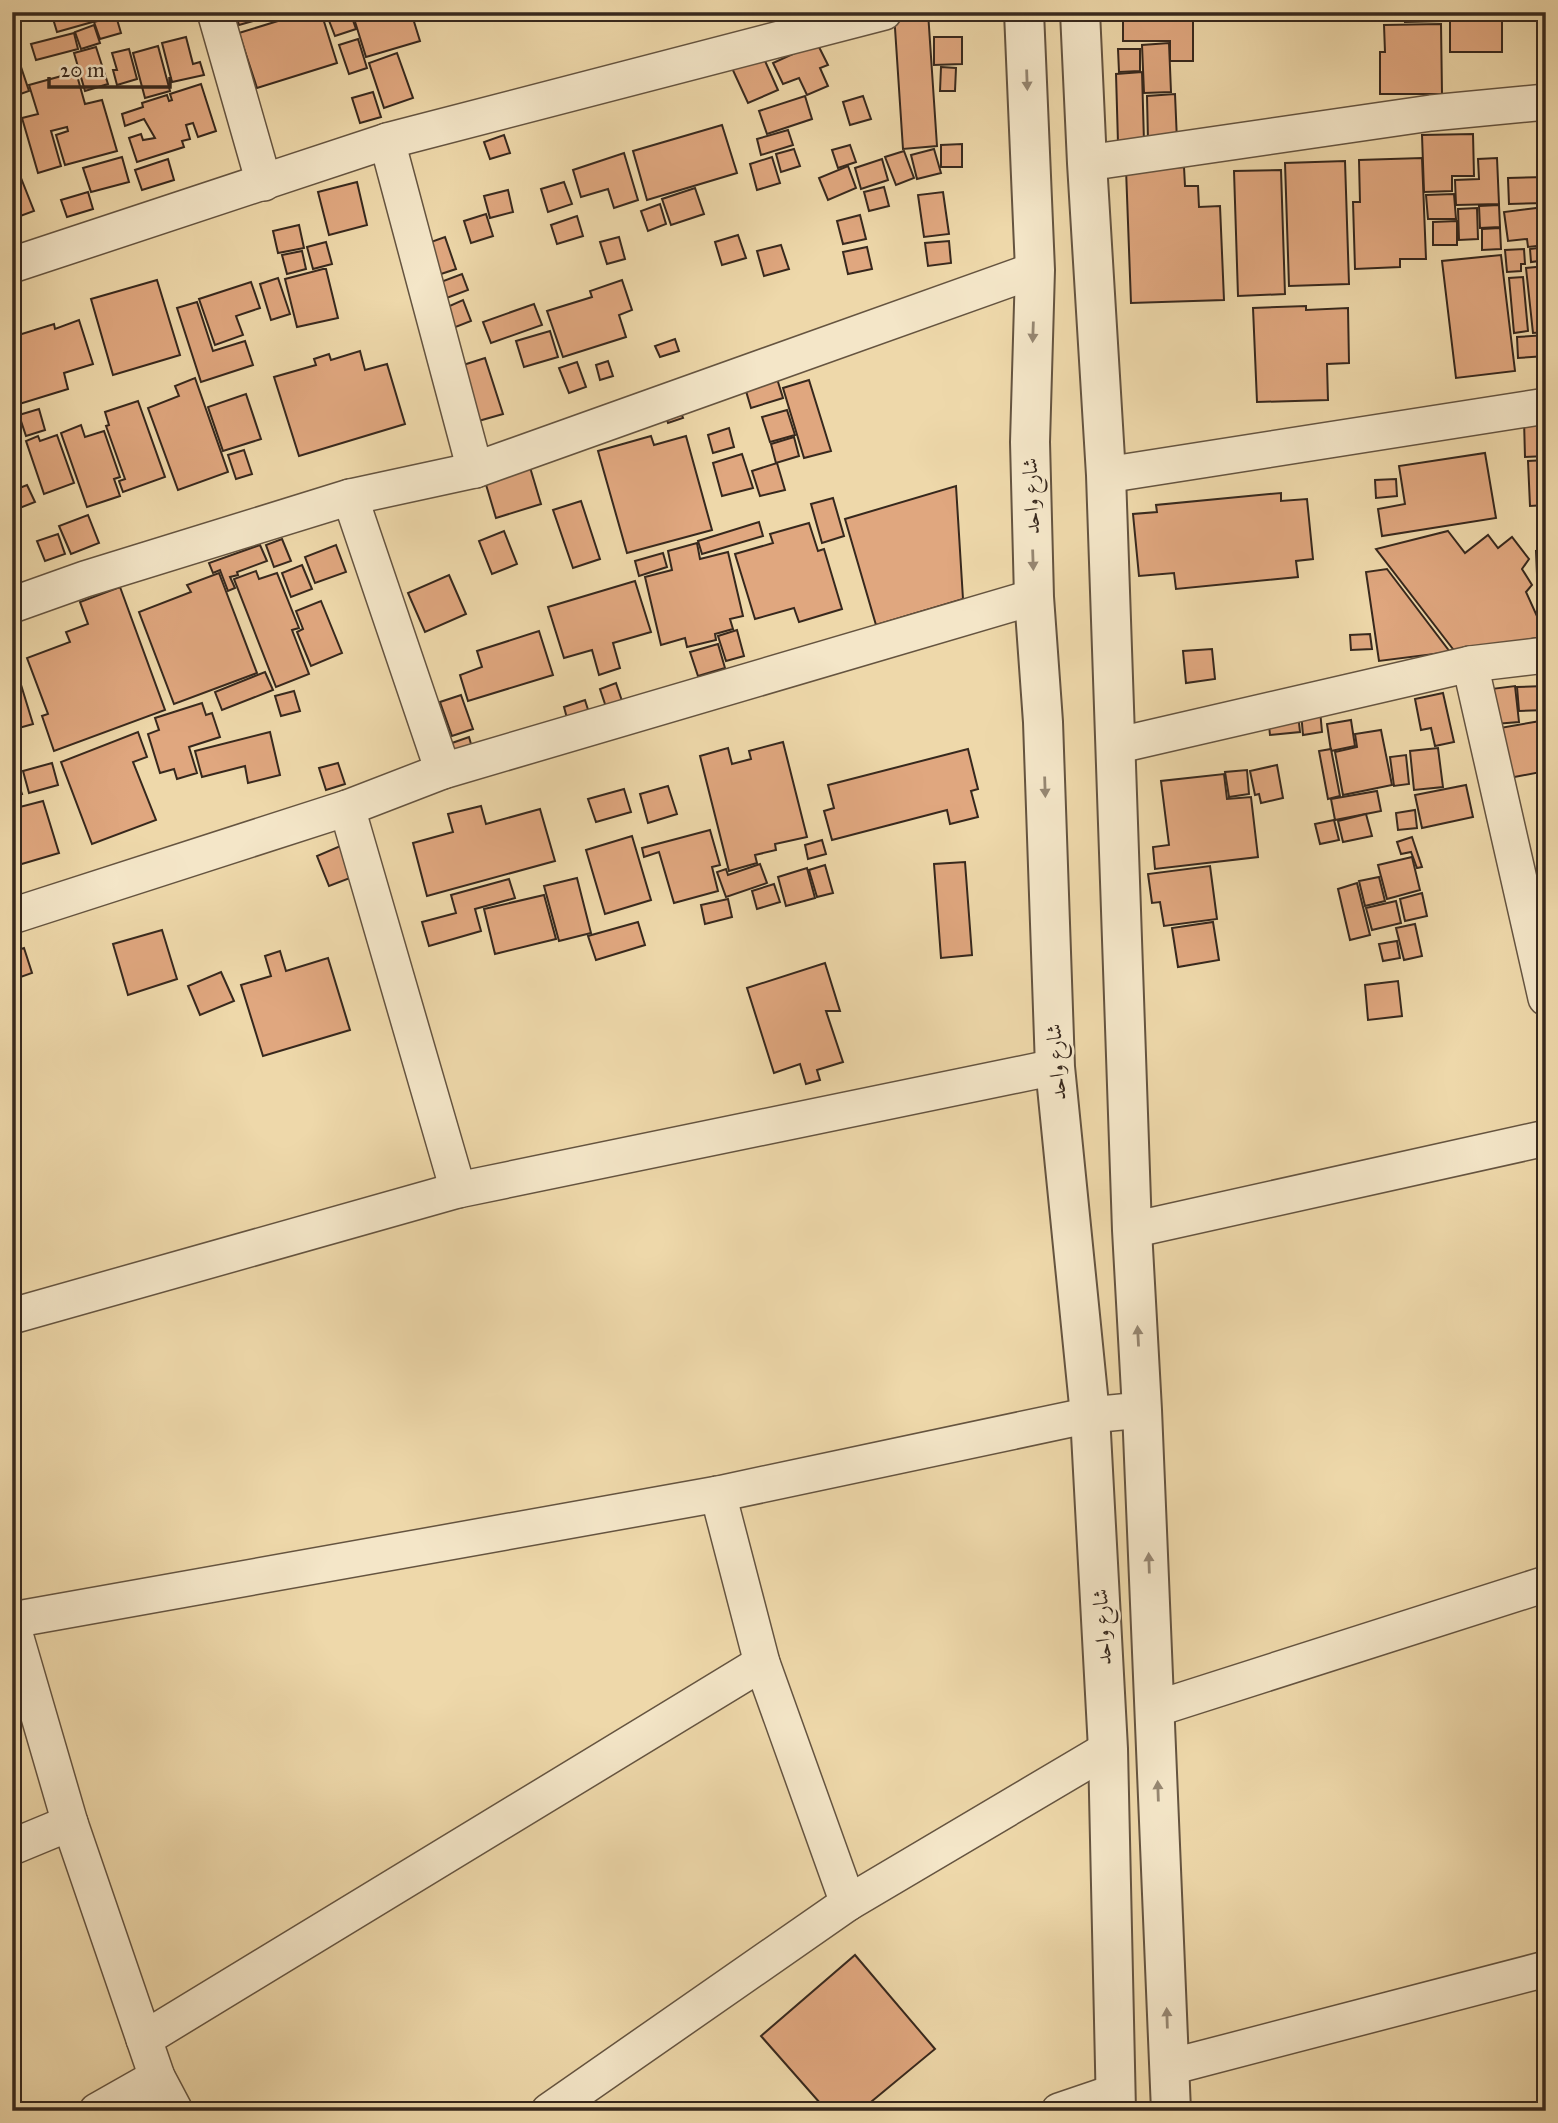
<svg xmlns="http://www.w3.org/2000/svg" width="1558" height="2123" viewBox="0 0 1558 2123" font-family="'IM FELL Great Primer',Amiri,serif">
<rect width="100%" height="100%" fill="#eed8aa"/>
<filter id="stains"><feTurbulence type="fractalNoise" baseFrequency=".00286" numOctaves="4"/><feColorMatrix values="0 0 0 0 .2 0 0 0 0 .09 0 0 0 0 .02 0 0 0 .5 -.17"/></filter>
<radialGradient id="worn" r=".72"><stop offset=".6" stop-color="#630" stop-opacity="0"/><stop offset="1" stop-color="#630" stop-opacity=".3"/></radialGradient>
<g fill="#e0a77f" stroke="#37281d" stroke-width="2">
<polygon points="12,12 17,12 20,23 12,24"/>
<polygon points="51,12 93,12 96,21 57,32"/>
<polygon points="235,12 284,12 239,25"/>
<polygon points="307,12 321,12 337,63 257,88 239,33"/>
<polygon points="343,12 350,12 356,29 335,36 328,18"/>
<polygon points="352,12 411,12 420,41 366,57"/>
<polygon points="673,12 697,12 697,14 675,19"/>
<polygon points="928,12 937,146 903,149 894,13"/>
<polygon points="1123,12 1193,12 1193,61 1170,61 1170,41 1123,41"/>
<polygon points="1379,12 1401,12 1402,16 1379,17"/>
<polygon points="1405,12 1442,12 1443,21 1405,22"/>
<rect x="1450" y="12" width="52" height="40"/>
<polygon points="116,16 121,33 100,39 94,22"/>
<polygon points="1441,24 1442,94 1380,94 1380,52 1385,52 1384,25"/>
<polygon points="94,25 100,43 81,49 75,32"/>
<polygon points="74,33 78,49 36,60 31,44"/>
<polygon points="186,37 193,64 200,62 204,75 172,82 162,43"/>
<polygon points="934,37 962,37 962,64 934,65"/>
<polygon points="358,39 367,68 349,74 339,45"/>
<polygon points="817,43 828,65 820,68 828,86 807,95 799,78 783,84 773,63"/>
<polygon points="1169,43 1171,92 1144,93 1142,45"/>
<polygon points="158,46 170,91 145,98 133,53"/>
<polygon points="96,47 108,84 85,91 74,53"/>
<polygon points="129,49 137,79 117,85 113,70 117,70 112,53"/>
<polygon points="1118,49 1140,49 1140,71 1119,72"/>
<polygon points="761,52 778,90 748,103 731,66"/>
<polygon points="397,53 413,98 384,108 369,63"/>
<polygon points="20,64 29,91 12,97 12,67"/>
<polygon points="941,67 956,68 955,91 940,91"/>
<polygon points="76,72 85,104 102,100 117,151 65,165 56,135 68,131 67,127 51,131 61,166 38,173 22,118 38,114 29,85"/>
<polygon points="1142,72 1144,142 1118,143 1116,74"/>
<polygon points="201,84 216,131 198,137 193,123 186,125 190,139 182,141 184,147 137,162 129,138 141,134 143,140 155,138 144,119 125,126 122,114 143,107 142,103 167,95 169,101 172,100 170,94"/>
<polygon points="373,92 381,117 360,123 352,98"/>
<polygon points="1175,94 1177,141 1148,141 1147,96"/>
<polygon points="805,96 812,119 767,134 759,111"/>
<polygon points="863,96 871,119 850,125 843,102"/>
<polygon points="722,125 737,173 647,200 633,151"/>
<polygon points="788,130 793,145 761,155 757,139"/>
<polygon points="1473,134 1474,176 1452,176 1452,191 1424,192 1422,135"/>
<polygon points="504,135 510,153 490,159 484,142"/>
<polygon points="962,144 962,167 941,167 941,145"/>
<polygon points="850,145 856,162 838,168 832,150"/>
<polygon points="794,149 800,166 781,172 776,154"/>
<polygon points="934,149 941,173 917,179 911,155"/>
<polygon points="904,151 914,178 896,185 885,157"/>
<polygon points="624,153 638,200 614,208 608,189 581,197 573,170"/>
<polygon points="122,157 129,182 91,192 83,168"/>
<polygon points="772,157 780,183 757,190 750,164"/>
<polygon points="1422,158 1426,259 1400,259 1400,267 1355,269 1353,202 1360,202 1359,160"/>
<polygon points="1497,158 1499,204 1456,205 1455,180 1479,179 1478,159"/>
<polygon points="168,159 174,180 142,190 135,170"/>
<polygon points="882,159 888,180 861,189 855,168"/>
<polygon points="1345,161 1349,284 1289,286 1285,163"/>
<polygon points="848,166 856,188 828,200 819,178"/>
<polygon points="1184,167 1185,186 1198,186 1199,207 1220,206 1224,300 1131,303 1126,169"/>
<polygon points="1281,170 1285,294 1238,296 1234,171"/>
<polygon points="1546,177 1546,203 1509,204 1508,178"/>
<polygon points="21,178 34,211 12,219 12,182"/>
<polygon points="357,182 367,225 329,235 318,192"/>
<polygon points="564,182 572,204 548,212 541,189"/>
<polygon points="884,187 889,206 869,211 864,192"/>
<polygon points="695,188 704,214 671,225 662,199"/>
<polygon points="508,190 513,212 490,218 484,196"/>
<polygon points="88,192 93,209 67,217 61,200"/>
<polygon points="943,192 949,234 924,237 918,195"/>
<polygon points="1454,194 1456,219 1428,219 1426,195"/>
<polygon points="660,204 666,224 648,231 641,211"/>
<polygon points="1499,205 1500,227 1480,228 1479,206"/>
<polygon points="1545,207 1546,245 1528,247 1527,239 1508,241 1504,212"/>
<polygon points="1477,208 1478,239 1459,240 1458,209"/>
<polygon points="486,214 493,236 471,243 464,221"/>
<polygon points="860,215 866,239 843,244 837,221"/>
<polygon points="577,216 583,236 557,244 551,225"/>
<polygon points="1457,221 1457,245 1433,245 1433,222"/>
<polygon points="299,225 304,248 278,253 273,231"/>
<polygon points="1500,228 1501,249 1482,250 1482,229"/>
<polygon points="738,235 746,258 722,265 715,242"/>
<polygon points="445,237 456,269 438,275 428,243"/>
<polygon points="619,237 625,259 607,264 600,242"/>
<polygon points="949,241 951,263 928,266 925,243"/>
<polygon points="326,242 332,264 313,269 307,247"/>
<polygon points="781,245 789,269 764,276 757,251"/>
<polygon points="867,247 872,269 848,274 843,252"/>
<polygon points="1546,247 1546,260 1531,262 1530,249"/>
<polygon points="1524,249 1525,264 1521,264 1521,271 1507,272 1505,250"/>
<polygon points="302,251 306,269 287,274 282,255"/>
<polygon points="1501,255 1515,371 1456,378 1442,261"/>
<polygon points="1546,266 1546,332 1533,333 1526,268"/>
<polygon points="323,269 326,269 338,318 297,327 285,279"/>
<polygon points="462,274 468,290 444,299 438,283"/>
<polygon points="1523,277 1528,331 1514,333 1509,278"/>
<polygon points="278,278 290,314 271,320 260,284"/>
<polygon points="157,280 180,355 113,375 91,299"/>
<polygon points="622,280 632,310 619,315 626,337 563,357 547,311 592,297 590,291"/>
<polygon points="251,282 260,308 236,316 243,335 215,345 199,299"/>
<polygon points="463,300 471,321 453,328 445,308"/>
<polygon points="197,302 213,351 245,341 253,365 201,382 177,308"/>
<polygon points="534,304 542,325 491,343 483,322"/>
<polygon points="1306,306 1306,310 1348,308 1349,363 1327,364 1328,400 1257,402 1253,308"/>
<polygon points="79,320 93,364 64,373 68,389 16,405 12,392 12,337 54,324 55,329"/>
<polygon points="550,331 558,357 524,367 516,341"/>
<polygon points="1546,335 1546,356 1518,358 1517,337"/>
<polygon points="675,339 679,351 660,357 655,346"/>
<polygon points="360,351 365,370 387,364 405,424 299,456 274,377 316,365 314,359 329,354 331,360"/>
<polygon points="485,358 503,414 475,422 457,367"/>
<polygon points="608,361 613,376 600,380 596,365"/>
<polygon points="577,362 586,387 569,393 559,368"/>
<polygon points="774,369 783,398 751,408 746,391"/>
<polygon points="195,378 228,472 178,490 148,408 179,396 175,386"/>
<polygon points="809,380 831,451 804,458 783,388"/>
<polygon points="246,394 261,439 223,451 208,407"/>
<polygon points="138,401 165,477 123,492 119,481 125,479 106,426 109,425 105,412"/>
<polygon points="678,405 683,418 668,423 664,410"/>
<polygon points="39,409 45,430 26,436 19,415"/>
<polygon points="787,410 795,435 770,442 762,417"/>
<polygon points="1546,419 1546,456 1525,457 1524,420"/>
<polygon points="81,425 85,437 104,431 120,477 114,479 120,496 87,507 61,433"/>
<polygon points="729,428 734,447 713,453 708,435"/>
<polygon points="57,435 74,483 44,494 26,441 38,436 40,441"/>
<polygon points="651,436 654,445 686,436 712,530 627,553 598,451"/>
<polygon points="794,437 799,456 776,463 771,444"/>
<polygon points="244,450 252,474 236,479 228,455"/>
<polygon points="1485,453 1496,518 1382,536 1378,509 1405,504 1399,466"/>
<polygon points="742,454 753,488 722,496 713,463"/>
<polygon points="1546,460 1546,505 1530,506 1528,461"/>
<polygon points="777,463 785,490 760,496 752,471"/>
<polygon points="529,464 541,504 496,518 484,478"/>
<polygon points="1396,479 1397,496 1376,498 1375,480"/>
<polygon points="27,485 35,502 12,511 12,491"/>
<polygon points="956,486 963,599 876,625 845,519"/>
<polygon points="1281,493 1281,501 1307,499 1313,559 1296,561 1298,577 1176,589 1174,573 1139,576 1133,514 1157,512 1156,505"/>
<polygon points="833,498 844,536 822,543 811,504"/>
<polygon points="581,501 600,559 573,568 553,510"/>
<polygon points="88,515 99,543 71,554 59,526"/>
<polygon points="1539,516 1546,516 1546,545 1541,545"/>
<polygon points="759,522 763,536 702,554 698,541"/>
<polygon points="809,523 818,551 824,549 842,609 799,622 794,608 755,619 735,554 773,543 770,534"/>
<polygon points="504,531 517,564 492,574 479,541"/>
<polygon points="1448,531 1465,553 1488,535 1498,548 1512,537 1529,559 1522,569 1532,585 1526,592 1546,636 1456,653 1376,549"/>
<polygon points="58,534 65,554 45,561 37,541"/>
<polygon points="282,539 291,561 274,567 266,545"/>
<polygon points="697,543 700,559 728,552 743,616 730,619 733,629 715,634 716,640 687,647 685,638 661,645 645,577 672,570 668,551"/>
<polygon points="260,545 267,561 237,572 238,575 230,577 235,588 228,591 220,570 213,573 209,563"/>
<polygon points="336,545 346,572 315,583 305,557"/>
<polygon points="1546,550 1546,596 1538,597 1536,551"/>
<polygon points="663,553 667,567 639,576 635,561"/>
<polygon points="302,565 312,589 291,597 282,573"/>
<polygon points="1387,569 1450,652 1379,661 1366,572"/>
<polygon points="256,571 259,579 277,573 299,628 292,630 309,674 276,687 234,579"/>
<polygon points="219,573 257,673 174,704 139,612 191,592 187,585"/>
<polygon points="449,575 466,614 425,632 408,593"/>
<polygon points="635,581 651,632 613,643 620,668 599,675 592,650 564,658 548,607"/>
<polygon points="120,587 165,710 54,751 42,716 48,714 27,658 70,642 66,632 88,624 80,602"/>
<polygon points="321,601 342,653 311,666 297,632 303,629 296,611"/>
<polygon points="737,630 744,656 726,661 718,636"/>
<polygon points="539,631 553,675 468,701 460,675 482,667 477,651"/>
<polygon points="1370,634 1372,649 1351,650 1350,635"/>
<polygon points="718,644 725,668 698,676 690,652"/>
<polygon points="1212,649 1215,679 1186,683 1183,651"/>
<polygon points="265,672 273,690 222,710 215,692"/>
<polygon points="18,675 33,724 12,730 12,676"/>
<polygon points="616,683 623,704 607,710 600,689"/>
<polygon points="1515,686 1519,722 1495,724 1491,689"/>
<polygon points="1545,686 1546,710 1519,711 1517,687"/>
<polygon points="294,691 300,711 281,716 275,696"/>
<polygon points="1443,693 1454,742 1435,746 1431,728 1421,730 1415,699"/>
<polygon points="461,695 473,729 452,736 440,702"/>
<polygon points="585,700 590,716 568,722 564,707"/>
<polygon points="202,703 206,715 212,713 220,737 189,747 197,773 177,779 174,769 160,773 148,734 159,730 155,718"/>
<polygon points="1320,710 1322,732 1303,735 1301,712"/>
<polygon points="1298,714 1300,732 1270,735 1268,716"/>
<polygon points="1351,720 1355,746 1331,751 1327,724"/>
<polygon points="1546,720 1546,771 1509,778 1500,728"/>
<polygon points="1381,730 1392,785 1343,795 1335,752 1357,747 1355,734"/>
<polygon points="138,732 147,757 133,762 156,820 92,844 61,762"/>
<polygon points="270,732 280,775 248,783 245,766 202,777 195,751"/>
<polygon points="469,737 473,751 456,757 452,743"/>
<polygon points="783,742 807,837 775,844 776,850 755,855 757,863 729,871 700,756 728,748 732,764 751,759 749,751"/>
<polygon points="1438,748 1443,787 1414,790 1410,751"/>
<polygon points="968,749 978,789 971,791 978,817 950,824 947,810 832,840 824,811 834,808 828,785"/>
<polygon points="1331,749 1340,796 1328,799 1319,751"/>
<polygon points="1406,755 1409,784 1394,786 1390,757"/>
<polygon points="52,763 58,785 29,793 23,771"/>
<polygon points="338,763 345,784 326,790 319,768"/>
<polygon points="1277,765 1283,798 1261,803 1259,794 1255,795 1250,771"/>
<polygon points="1247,770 1249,794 1229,797 1225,772"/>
<polygon points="15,774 22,794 12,797 12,775"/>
<polygon points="1224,774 1227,799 1251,797 1258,857 1155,869 1153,847 1169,845 1161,781"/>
<polygon points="1466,785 1473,817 1422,828 1415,795"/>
<polygon points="668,786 677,814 648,823 640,794"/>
<polygon points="624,789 631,812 596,822 588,799"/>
<polygon points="1377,791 1381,811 1335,820 1331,799"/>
<polygon points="43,801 59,853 15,866 12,856 12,809"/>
<polygon points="481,806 486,824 540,809 555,861 427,896 413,843 453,832 448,814"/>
<polygon points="1415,810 1417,828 1398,830 1396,813"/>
<polygon points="1546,813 1546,837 1543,838 1539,814"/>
<polygon points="1366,814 1372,836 1343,842 1338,821"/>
<polygon points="1334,820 1339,840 1320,844 1315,824"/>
<polygon points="710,830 720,865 712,867 718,891 674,903 659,852 644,857 642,848"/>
<polygon points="632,836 651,900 605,914 586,850"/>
<polygon points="1412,837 1422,867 1417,868 1411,852 1401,854 1397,842"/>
<polygon points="822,840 826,854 808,859 805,845"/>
<polygon points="345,844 358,875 329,886 317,856"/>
<polygon points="1412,857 1420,890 1387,899 1378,865"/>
<polygon points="965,862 972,955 941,958 934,864"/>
<polygon points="760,864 767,883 726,897 717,872 726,869 728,875"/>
<polygon points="825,865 833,893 817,897 809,870"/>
<polygon points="1210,866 1217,919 1164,926 1160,902 1152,903 1148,874"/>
<polygon points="807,868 815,898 786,906 778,877"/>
<polygon points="1379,877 1385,901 1365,906 1359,881"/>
<polygon points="577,878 591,933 559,941 544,886"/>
<polygon points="509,879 515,898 475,909 481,931 429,946 422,922 456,913 451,895"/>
<polygon points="1357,883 1370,935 1350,940 1338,889"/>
<polygon points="774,884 780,902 757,909 752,891"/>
<polygon points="1422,893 1427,916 1405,921 1400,899"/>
<polygon points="544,895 556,939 495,954 484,909"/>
<polygon points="728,899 732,917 705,924 701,905"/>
<polygon points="1396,901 1401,923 1372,930 1366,908"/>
<polygon points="638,922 645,945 596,960 588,936"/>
<polygon points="1213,922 1219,960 1178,967 1172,928"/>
<polygon points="1415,924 1422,956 1404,960 1396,928"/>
<polygon points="162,930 177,979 128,995 113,944"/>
<polygon points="1397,941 1400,958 1383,961 1379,944"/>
<polygon points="24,948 32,973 15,979 12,969 12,952"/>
<polygon points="280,951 286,971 328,958 350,1030 263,1056 241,985 271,976 265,956"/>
<polygon points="825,963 840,1011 826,1011 843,1062 817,1070 820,1080 806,1084 800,1064 774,1073 747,988"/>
<polygon points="221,972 234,1001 200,1015 188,986"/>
<polygon points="1398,981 1402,1016 1368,1020 1365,985"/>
<polygon points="855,1955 935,2049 860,2111 827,2111 761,2036"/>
</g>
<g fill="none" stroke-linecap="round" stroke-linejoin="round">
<g stroke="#655440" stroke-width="38">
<g id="minor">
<polyline points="215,12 264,183"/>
<polyline points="387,141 475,470"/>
<polyline points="1087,163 1431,113 1546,102"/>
<polyline points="12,265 387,141 884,12"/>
<polyline points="1106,475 1546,406"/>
<polyline points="350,497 443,771"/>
<polyline points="12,605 85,579 350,497 475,470 1035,270"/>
<polyline points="1470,664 1546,998"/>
<polyline points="1115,746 1470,664 1546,655"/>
<polyline points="347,808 458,1190"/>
<polyline points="12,916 347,808 443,771 1034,597"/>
<polyline points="1132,1230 1546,1138"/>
<polyline points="12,1316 458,1190 1055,1067"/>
<polyline points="718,1494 762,1663 848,1903"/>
<polyline points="12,1620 718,1494 1090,1415 1142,1410"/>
<polyline points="12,1624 70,1823 157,2077 175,2111"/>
<polyline points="1155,1709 1546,1584"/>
<polyline points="12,1847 70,1823"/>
<polyline points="144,2039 762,1663"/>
<polyline points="1170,2067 1546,1969"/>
<polyline points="97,2111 157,2077"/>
<polyline points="549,2111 848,1903 1108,1749"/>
<polyline points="1059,2111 1115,2092"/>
</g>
</g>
<g stroke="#655440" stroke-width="42">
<g id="tertiary">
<polyline points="1024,12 1035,270 1030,442 1034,597 1043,722 1055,1067 1090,1415 1108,1749 1116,2111"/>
<polyline points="1080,12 1087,163 1106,475 1132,1230 1142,1410 1171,2111"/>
</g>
</g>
<use href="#minor" stroke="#f4e6c8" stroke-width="35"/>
<use href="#tertiary" stroke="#f4e6c8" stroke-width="38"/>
</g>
<defs><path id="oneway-solid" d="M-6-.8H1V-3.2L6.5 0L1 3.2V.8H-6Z" transform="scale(1.75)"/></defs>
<g fill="#968772">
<use href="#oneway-solid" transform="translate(1027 80) rotate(88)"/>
<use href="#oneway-solid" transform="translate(1033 332) rotate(92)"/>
<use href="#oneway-solid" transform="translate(1033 560) rotate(88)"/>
<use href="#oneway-solid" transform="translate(1045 787) rotate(88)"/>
<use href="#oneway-solid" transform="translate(1138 1336) rotate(-93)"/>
<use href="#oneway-solid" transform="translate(1149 1563) rotate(-92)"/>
<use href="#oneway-solid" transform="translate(1158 1791) rotate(-92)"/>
<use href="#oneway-solid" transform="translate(1167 2018) rotate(-92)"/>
</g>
<g text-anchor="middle" stroke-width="5" stroke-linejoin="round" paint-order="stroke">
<g font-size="21" fill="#37281d" stroke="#f4e6c8">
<text transform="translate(1031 496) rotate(-92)" y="7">شارع واحد</text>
<text transform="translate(1056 1062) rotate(-94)" y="7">شارع واحد</text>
<text transform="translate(1102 1627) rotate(-93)" y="7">شارع واحد</text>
</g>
</g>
<rect width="1558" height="2123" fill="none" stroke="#eed8aa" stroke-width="42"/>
<rect x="14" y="14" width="1530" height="2095" fill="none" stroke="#37281d" stroke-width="3.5"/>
<rect x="21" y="21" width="1516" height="2081" fill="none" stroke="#37281d" stroke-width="2"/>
<path d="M49 77v10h121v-10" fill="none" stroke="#37281d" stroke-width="3.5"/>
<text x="60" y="77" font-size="21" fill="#37281d" stroke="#f4e6c8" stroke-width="5" paint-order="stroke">20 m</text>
<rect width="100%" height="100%" filter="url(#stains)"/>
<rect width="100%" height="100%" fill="url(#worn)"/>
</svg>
